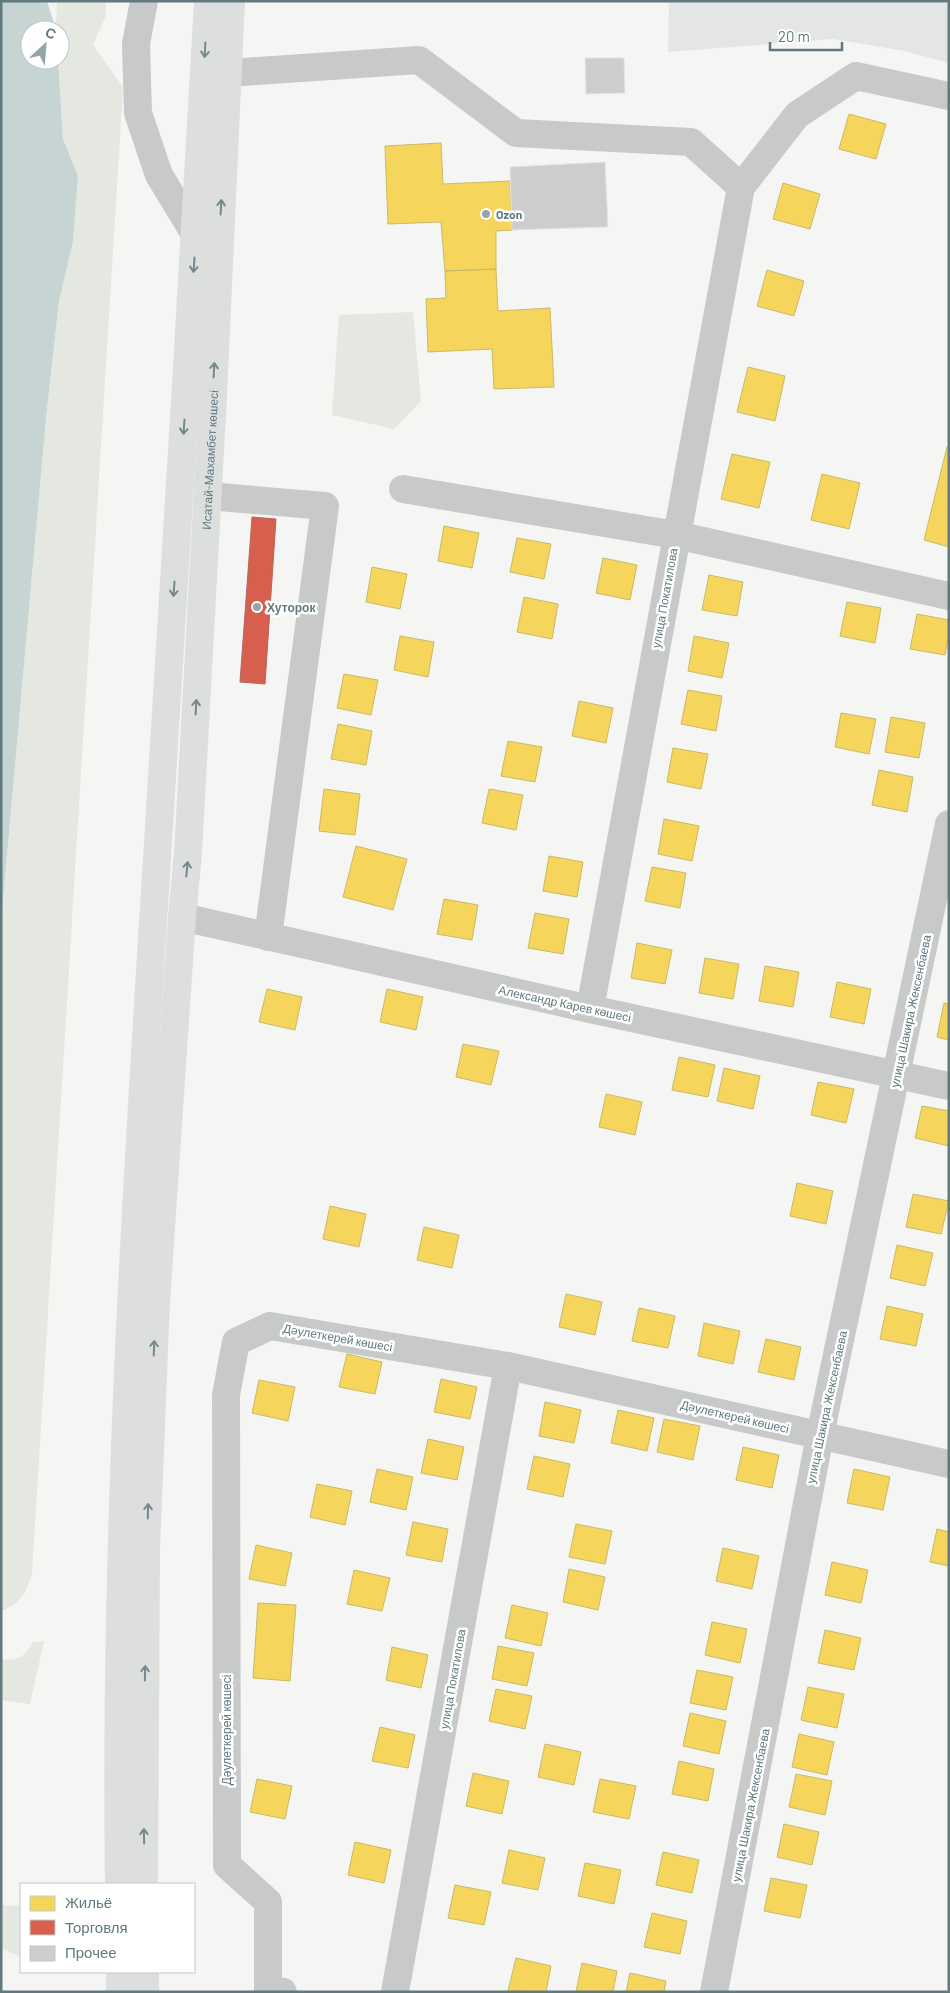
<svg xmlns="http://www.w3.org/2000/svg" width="950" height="1993" font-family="Barlow,sans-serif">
<rect width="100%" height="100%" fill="#f5f5f4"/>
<path fill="#e4e5e5" d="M669 1H949V63L905 51 833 39 668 52Z"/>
<path fill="#e5e7e1" d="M57 1H105L106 15 93 45 123 87 32 1573C28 1589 19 1606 1 1611V922L46 418 59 301 73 241 78 176 63 139 58 60H60V30H56Z
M413 312 421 401 394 429 332 415 339 315Z
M44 1641 30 1704 1 1700V1659C18 1662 25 1656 33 1642Z
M1 1905 21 1906V1957L1 1948Z"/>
<path fill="#c6d4d3" d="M1 1H47L56 30H30V60H58L63 139 78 176 73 241 59 301 46 418 1 922Z"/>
<path fill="#f6d55c" stroke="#c9ba66" d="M849 114 886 124 876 159 839 149Z
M441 143 443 184 510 181 512 230 496 231V269L445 271 441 222 388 224 385 146Z
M783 183 820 194 810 229 773 219Z
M496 269 498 311 550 308 554 387 494 389 492 349 428 352 426 299 446 298 445 271Z
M767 270 804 281 794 316 757 306Z
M748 367 785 376 775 421 737 412Z
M947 447 949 448V547L924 540Z
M732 454 770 462 759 508 721 499Z
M822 474 860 483 849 529 811 520Z
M444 526 479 533 472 568 438 561Z
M517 538 551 544 544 579 510 572Z
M603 558 637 565 630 600 596 593Z
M372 567 407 574 400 609 366 602Z
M709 575 743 582 737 616 702 610Z
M524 597 558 604 552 639 517 632Z
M847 602 881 608 875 643 840 636Z
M917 614 949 620V634L945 655 910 649Z
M400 636 434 642 428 677 394 670Z
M694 636 729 643 722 678 688 671Z
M344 674 378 680 371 715 337 708Z
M688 690 722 696 716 731 681 724Z
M579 701 613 708 606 743 572 736Z
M841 713 876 719 869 754 835 747Z
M891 717 925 723 919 758 885 752Z
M338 724 372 731 366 765 331 759Z
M508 741 542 747 535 782 501 776Z
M673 748 708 754 701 789 667 782Z
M879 770 913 777 907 812 872 805Z
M324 789 360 794 355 835 319 831Z
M489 789 523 795 516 830 482 823Z
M664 819 699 826 692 861 658 854Z
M356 846 407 859 393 910 343 897Z
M549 856 583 862 577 897 543 891Z
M652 867 686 873 680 908 645 901Z
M444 899 478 905 472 940 437 934Z
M535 913 569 919 563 954 528 948Z
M637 943 672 950 665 984 631 978Z
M705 958 739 964 733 999 699 993Z
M765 966 799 972 793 1007 759 1001Z
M837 982 871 989 864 1024 830 1017Z
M267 989 302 997 295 1030 259 1022Z
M387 989 423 997 416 1030 380 1022Z
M944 1003 949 1004V1040L937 1037Z
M463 1044 499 1051 491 1085 456 1077Z
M679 1057 715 1065 708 1097 672 1090Z
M724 1068 760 1076 753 1109 717 1101Z
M818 1082 854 1089 846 1123 811 1115Z
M606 1094 642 1102 635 1135 599 1127Z
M922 1106 949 1111V1146L915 1138Z
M797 1183 833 1191 826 1224 790 1216Z
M913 1194 949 1201 941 1234 906 1227Z
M330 1206 366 1214 359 1247 323 1239Z
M424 1227 459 1235 452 1268 417 1260Z
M897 1245 933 1253 925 1286 890 1278Z
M566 1294 602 1302 595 1335 559 1327Z
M887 1306 923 1314 916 1346 880 1339Z
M639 1308 675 1316 668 1348 632 1341Z
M704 1323 740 1331 733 1364 698 1356Z
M766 1339 801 1347 794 1380 758 1372Z
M347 1354 382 1362 375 1394 339 1387Z
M441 1379 477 1387 470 1419 434 1412Z
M259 1380 295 1387 288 1421 252 1413Z
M545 1402 581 1410 574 1443 539 1436Z
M618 1410 654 1418 647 1451 611 1443Z
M664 1419 700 1426 693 1460 657 1452Z
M428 1439 464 1447 457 1480 421 1473Z
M743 1447 779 1455 772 1488 736 1480Z
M534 1456 570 1464 563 1497 527 1489Z
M377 1469 413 1477 406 1510 370 1502Z
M854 1469 890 1477 883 1510 847 1503Z
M317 1484 352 1491 345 1525 310 1517Z
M413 1522 448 1529 442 1562 406 1555Z
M576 1524 612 1531 605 1564 569 1557Z
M937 1529 949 1532V1566L930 1562Z
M256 1545 292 1553 285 1586 249 1579Z
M723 1548 759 1556 752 1589 716 1581Z
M832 1562 868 1570 861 1603 825 1595Z
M569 1569 605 1577 598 1610 563 1602Z
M354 1570 390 1578 382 1611 347 1604Z
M258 1603 296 1605 290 1681 253 1678Z
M512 1605 548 1613 541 1646 505 1638Z
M712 1622 747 1629 740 1663 705 1655Z
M825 1630 861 1638 854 1670 818 1663Z
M498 1646 534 1653 527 1686 492 1679Z
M392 1647 428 1655 421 1688 386 1680Z
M697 1670 733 1677 726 1710 690 1703Z
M808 1687 844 1694 837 1728 801 1720Z
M496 1689 532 1696 525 1729 489 1721Z
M690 1713 726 1721 719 1754 683 1746Z
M380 1727 415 1735 408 1768 372 1761Z
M799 1734 834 1742 827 1775 792 1767Z
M545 1744 581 1752 574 1785 538 1777Z
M679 1761 714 1769 708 1801 672 1794Z
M473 1773 509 1781 502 1814 466 1806Z
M796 1774 832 1781 825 1815 789 1807Z
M257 1779 292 1786 285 1819 250 1812Z
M600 1779 636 1786 629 1819 593 1812Z
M784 1824 819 1832 812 1865 777 1857Z
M355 1842 391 1850 384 1883 348 1875Z
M509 1850 545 1858 538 1890 502 1883Z
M663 1852 699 1860 692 1893 656 1885Z
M585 1863 621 1870 614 1904 578 1896Z
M771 1878 807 1885 800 1918 764 1911Z
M455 1885 491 1892 484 1925 448 1918Z
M652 1913 687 1921 680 1954 644 1947Z
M516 1958 551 1966 546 1992 508 1991Z
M582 1963 617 1971 613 1992H576Z
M630 1973 666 1981 664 1992H626Z"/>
<path fill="#d6604d" stroke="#b3685c" d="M252 517 276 519 265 684 240 682Z"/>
<path fill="#cbcdce" stroke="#e4e4e4" d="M585 58H624L625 93 586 94Z
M605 162 608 227 512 230 510 167Z"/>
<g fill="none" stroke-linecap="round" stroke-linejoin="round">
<path stroke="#c8caca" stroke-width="28" d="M144 1 136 44 138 113 159 175 196 236
M227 73 419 60 516 133 691 142 741 187
M403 489 676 535 949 596
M208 496 325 506 268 937
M182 917 590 1009 949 1086
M590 1009 741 187 797 115 856 76 949 96
M283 1992 268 1990V1902L227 1865 226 1395 236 1342 270 1326 508 1366 949 1464
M395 1992 508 1366
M714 1992 820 1435 949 824"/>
<g stroke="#dddfdf" stroke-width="28">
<path d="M119 1884C114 1537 136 1190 158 843 175 562 193 282 208 1"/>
<path id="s1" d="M144 1884 146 1549 156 1302 182 917 188 853 213 396 231 1"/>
<path d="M120 1972V1992"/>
<path d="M145 1972V1992"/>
</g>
</g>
<defs><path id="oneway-shaft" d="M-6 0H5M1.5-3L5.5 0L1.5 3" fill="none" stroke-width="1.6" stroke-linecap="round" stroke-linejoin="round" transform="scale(1.25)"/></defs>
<g stroke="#73898d">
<use href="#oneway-shaft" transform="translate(205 50) rotate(93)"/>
<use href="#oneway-shaft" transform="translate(221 207) rotate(-87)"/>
<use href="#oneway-shaft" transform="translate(194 265) rotate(94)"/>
<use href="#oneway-shaft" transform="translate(214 370) rotate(-87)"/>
<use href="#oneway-shaft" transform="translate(184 427) rotate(94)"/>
<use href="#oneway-shaft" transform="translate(174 589) rotate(94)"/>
<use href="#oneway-shaft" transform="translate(196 707) rotate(-87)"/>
<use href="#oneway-shaft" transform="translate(187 869) rotate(-84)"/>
<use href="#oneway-shaft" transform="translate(154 1348) rotate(-88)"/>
<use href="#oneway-shaft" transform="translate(148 1511) rotate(-88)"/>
<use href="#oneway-shaft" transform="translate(145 1673) rotate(-89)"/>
<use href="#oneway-shaft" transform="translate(144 1836) rotate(-91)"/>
</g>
<g fill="#94a5a8" stroke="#fff" stroke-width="2">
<circle cx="486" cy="214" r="5"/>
<circle cx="257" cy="607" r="5"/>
</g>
<g text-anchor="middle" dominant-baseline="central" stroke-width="5" stroke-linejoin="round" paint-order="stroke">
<g font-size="12" font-weight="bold" fill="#607a7f" stroke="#fff" text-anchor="start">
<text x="496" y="214">Ozon</text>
<text x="267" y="607">Хуторок</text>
</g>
<g font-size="12" fill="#607a7f" stroke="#fff">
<text stroke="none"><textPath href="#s1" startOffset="1426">Исатай-Махамбет көшесі</textPath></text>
<text transform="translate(664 598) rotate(-80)">улица Покатилова</text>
<text transform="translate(565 1003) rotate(12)">Александр Карев көшесі</text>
<text transform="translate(910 1011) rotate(-78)">улица Шакира Жексенбаева</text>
<text transform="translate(338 1337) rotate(10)">Дәулеткерей көшесі</text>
<text transform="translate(826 1407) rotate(-78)">улица Шакира Жексенбаева</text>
<text transform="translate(735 1416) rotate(13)">Дәулеткерей көшесі</text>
<text transform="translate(452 1679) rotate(-80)">улица Покатилова</text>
<text transform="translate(226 1730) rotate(-90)">Дәулеткерей көшесі</text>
<text transform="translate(750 1805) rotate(-79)">улица Шакира Жексенбаева</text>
</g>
</g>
<rect width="950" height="1993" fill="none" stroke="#607a7f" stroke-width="5"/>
<rect x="20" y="1883" width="175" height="90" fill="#ffffff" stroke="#bfcacc"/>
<rect x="30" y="1896" width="25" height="15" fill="#f6d55c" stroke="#bfcacc"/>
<text x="65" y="1908" font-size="15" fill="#607a7f">Жильё</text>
<rect x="30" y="1920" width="25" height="15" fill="#d6604d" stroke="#bfcacc"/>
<text x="65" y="1933" font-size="15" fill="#607a7f">Торговля</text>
<rect x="30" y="1946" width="25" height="15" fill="#cbcdce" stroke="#bfcacc"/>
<text x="65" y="1958" font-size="15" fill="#607a7f">Прочее</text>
<g transform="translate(45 45) rotate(26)"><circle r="24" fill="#ffffff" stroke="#bfcacc"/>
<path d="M0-4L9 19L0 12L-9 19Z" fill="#94a5a8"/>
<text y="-8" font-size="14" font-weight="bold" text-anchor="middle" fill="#607a7f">С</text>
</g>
<path d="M770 42v8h72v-8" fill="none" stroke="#607a7f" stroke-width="2.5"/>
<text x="778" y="42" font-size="15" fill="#607a7f" stroke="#ffffff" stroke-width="4" paint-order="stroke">20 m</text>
</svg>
